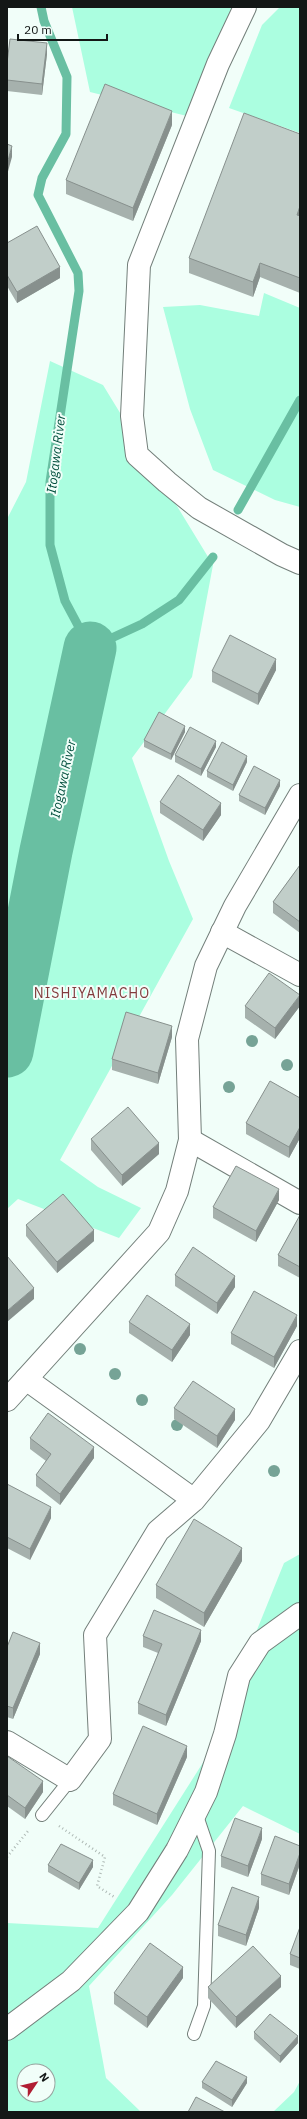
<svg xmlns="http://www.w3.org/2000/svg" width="307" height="2119" font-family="'IBM Plex Sans',sans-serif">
<rect width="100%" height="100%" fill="#f1fef9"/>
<path fill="#abfee0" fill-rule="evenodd" d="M72 7H231L207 121 90 92Z
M280 7H300V133L229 108 262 25Z
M264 293 300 308V507L275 500 213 470 190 409 163 307 200 305 259 316Z
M50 361 103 385 213 565 192 677 132 758 169 861 193 919 60 1160 98 1187 141 1208 119 1238 18 1199 7 1209V519L26 482Z
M300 1554V1834L243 1806 172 1895 89 1986 106 2078 141 2112H7V1923L98 1928 204 1761 284 1563ZM24 2071H48V2095H24Z
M300 2081V2112H273L294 2092Z"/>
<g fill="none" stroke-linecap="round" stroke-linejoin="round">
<path stroke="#69bfa2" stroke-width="9" d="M41 7 44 21 67 77 66 134 42 178 38 195 78 273 79 291 50 482V545L65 601 90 648 142 624 179 600 213 557
M238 510 300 400"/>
<path stroke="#69bfa2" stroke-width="53" d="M7 1051 46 851 90 648"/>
<g stroke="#737f7a" stroke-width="14">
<path id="service" d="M42 1815 70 1780
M194 2034 204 2006 209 1851 196 1813"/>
</g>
<g stroke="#737f7a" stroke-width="24">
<path id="minor" d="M222 932 300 975
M190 1140 300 1203
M26 1379 194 1500
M7 1742 70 1780 100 1739 95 1635 158 1531 194 1500 259 1421 300 1351
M7 2029 71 1981 138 1912 177 1850 206 1792 225 1734 239 1676 260 1643 300 1614"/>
</g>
<g stroke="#737f7a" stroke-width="24">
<path id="tertiary" d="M245 7 218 64 139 265 132 416 137 455 167 482 199 508 282 555 300 563
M7 1400 159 1232 177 1191 190 1140 187 1039 206 966 235 906 300 795"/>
</g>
<path stroke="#aeb9b5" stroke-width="2.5" stroke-dasharray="1 3" stroke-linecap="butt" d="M59 1826 105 1857 97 1886 116 1898
M7 1857 28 1831"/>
<use href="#service" stroke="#fff" stroke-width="12"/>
<use href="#minor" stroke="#fff" stroke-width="22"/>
<use href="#tertiary" stroke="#fff" stroke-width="22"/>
</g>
<g fill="#76a396">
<circle cx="252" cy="1041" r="6"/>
<circle cx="287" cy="1065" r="6"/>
<circle cx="229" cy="1087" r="6"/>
<circle cx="80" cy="1349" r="6"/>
<circle cx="115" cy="1374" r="6"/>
<circle cx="142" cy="1400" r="6"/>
<circle cx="177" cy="1425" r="6"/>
<circle cx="274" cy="1471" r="6"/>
</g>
<path fill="#a6b1ad" d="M47 54 42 95 7 91V63Z
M172 125 133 221 66 194V180Z
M300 134V293L260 277 253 297 189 273V258Z
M7 243 60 278 17 303 7 286Z
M276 670 258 705 212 682V671Z
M185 732 171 760 144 747V740Z
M216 747 201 776 175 762V755Z
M247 762 233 791 207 777V771Z
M280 786 265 815 239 801V795Z
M160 802 221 815 203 841 160 813Z
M300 865V933L273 913V902Z
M245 1006H300L275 1039 245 1018Z
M172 1037 158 1084 112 1070V1059Z
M300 1098V1138L289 1158 246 1134V1123Z
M91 1139 159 1154 122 1186 91 1150Z
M279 1200 256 1242 213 1218V1207Z
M300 1215V1278L278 1266V1255Z
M26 1225 94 1241 57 1273 26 1236Z
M175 1275 235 1287 217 1314 175 1286Z
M129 1322 190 1335 172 1362 129 1333Z
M297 1326 274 1368 231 1344V1333Z
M174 1408 235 1420 217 1448 174 1419Z
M30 1438 94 1458 60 1505 36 1486V1475L46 1461 30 1449Z
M7 1484 51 1518 30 1560 7 1548Z
M242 1561 204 1627 156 1598V1585Z
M143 1636 201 1641 166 1726 138 1714V1703L158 1653 143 1647Z
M7 1647 40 1654 13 1719 7 1717Z
M7 1756 43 1792 25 1819 7 1806Z
M187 1757 157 1825 113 1805V1794Z
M262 1839 248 1877 221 1867V1856Z
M300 1846V1864L289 1895 261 1885V1874Z
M48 1865 93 1867 79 1890 48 1872Z
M259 1908 246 1946 218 1936V1925Z
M300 1927V1969L290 1965V1954Z
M183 1978 147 2028 114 2004V1993Z
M208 1987H281L236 2028 208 1998Z
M254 2032 298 2043 280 2063 254 2039Z
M202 2082 247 2083 232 2107 202 2088Z"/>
<path fill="#87908d" d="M47 43V54L42 95V84Z
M172 111V125L133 221V208Z
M12 146V157L7 175V164Z
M300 206V220L297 215Z
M260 263V277L253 297V282Z
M60 267V278L17 303V292Z
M276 659V670L258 705V694Z
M185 726V732L171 760V754Z
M216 741V747L201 776V769Z
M247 756V762L233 791V785Z
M280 780V786L265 815V808Z
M221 803V815L203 841V830Z
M300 995V1006L275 1039V1028Z
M172 1026V1037L158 1084V1073Z
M300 1127V1138L289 1158V1147Z
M159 1143V1154L122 1186V1175Z
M279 1189V1200L256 1242V1231Z
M94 1230V1241L57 1273V1262Z
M235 1276V1287L217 1314V1303Z
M34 1288V1299L7 1322V1311Z
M297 1315V1326L274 1368V1357Z
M190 1324V1335L172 1362V1350Z
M235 1409V1420L217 1448V1436Z
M94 1447V1458L60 1505V1494Z
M51 1507V1518L30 1560V1549Z
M242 1548V1561L204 1627V1613Z
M201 1630V1641L166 1726V1715Z
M40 1643V1654L13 1719V1708Z
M187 1746V1757L157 1825V1814Z
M43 1781V1792L25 1819V1808Z
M262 1828V1839L248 1877V1866Z
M300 1853V1864L289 1895V1884Z
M93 1860V1867L79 1890V1883Z
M259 1897V1908L246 1946V1935Z
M183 1967V1978L147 2028V2017Z
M281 1976V1987L236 2028V2017Z
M298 2036V2043L280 2063V2056Z
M247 2077V2083L232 2107V2100Z"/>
<path fill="#c1cec9" stroke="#87908d" d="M10 39 47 43 42 84 7 80V63Z
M105 84 172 111 133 208 66 180Z
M244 113 300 134V206L297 215 300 216V278L260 263 253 282 189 258Z
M7 144 12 146 7 164Z
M37 226 60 267 17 292 7 275V243Z
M230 635 276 659 258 694 212 671Z
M159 712 185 726 171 754 144 740Z
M190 727 216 741 201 769 175 755Z
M222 742 247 756 233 785 207 771Z
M254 766 280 780 265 808 239 795Z
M178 775 221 803 203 830 160 802Z
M300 865V922L273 902Z
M269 973 300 995 275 1028 245 1006Z
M126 1012 172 1026 158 1073 112 1059Z
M270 1081 300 1098V1127L289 1147 246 1123Z
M128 1107 159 1143 122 1175 91 1139Z
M236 1166 279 1189 256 1231 213 1207Z
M63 1194 94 1230 57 1262 26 1225Z
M300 1215V1267L278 1255Z
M193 1247 235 1276 217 1303 175 1275Z
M7 1256 34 1288 7 1311Z
M254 1291 297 1315 274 1357 231 1333Z
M147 1295 190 1324 172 1350 129 1322Z
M193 1381 235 1409 217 1436 174 1408Z
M48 1413 94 1447 60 1494 36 1475 51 1454 30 1438Z
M7 1484 51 1507 30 1549 7 1537Z
M194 1519 242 1548 204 1613 156 1585Z
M154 1610 201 1630 166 1715 138 1703 162 1644 143 1636Z
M13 1632 40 1643 13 1708 7 1706V1647Z
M143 1726 187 1746 157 1814 113 1794Z
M7 1756 43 1781 25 1808 7 1795Z
M235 1818 262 1828 248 1866 221 1856Z
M275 1836 300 1846V1853L289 1884 261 1874Z
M61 1844 93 1860 79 1883 48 1865Z
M232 1887 259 1897 246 1935 218 1925Z
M300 1927V1958L290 1954Z
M150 1943 183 1967 147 2017 114 1993Z
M253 1946 281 1976 236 2017 208 1987Z
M270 2014 298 2036 280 2056 254 2032Z
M216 2061 247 2077 232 2100 202 2082Z
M196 2097 225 2112H188Z"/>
<g text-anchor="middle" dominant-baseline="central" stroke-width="4" stroke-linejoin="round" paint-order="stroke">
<g font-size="13" font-style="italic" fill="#024f3d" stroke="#f1fef9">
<text transform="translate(56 454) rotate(-83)">Itogawa River</text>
<text transform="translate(63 779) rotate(-78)">Itogawa River</text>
</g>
<g font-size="14" letter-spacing="1" fill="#833b3d" stroke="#f1fef9">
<text x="92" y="993">NISHIYAMACHO</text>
</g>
</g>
<rect width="307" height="2119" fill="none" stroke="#131716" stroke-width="16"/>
<g transform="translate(36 2083) rotate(55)"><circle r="19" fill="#f1fef9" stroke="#98a29e"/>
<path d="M0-3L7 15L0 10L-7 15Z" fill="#b01d33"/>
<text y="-6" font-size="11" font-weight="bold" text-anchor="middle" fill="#131716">N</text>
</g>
<path d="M18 34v6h89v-6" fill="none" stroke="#131716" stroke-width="2"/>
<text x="24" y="34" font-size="12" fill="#131716" stroke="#f1fef9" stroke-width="3" paint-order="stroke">20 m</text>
</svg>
